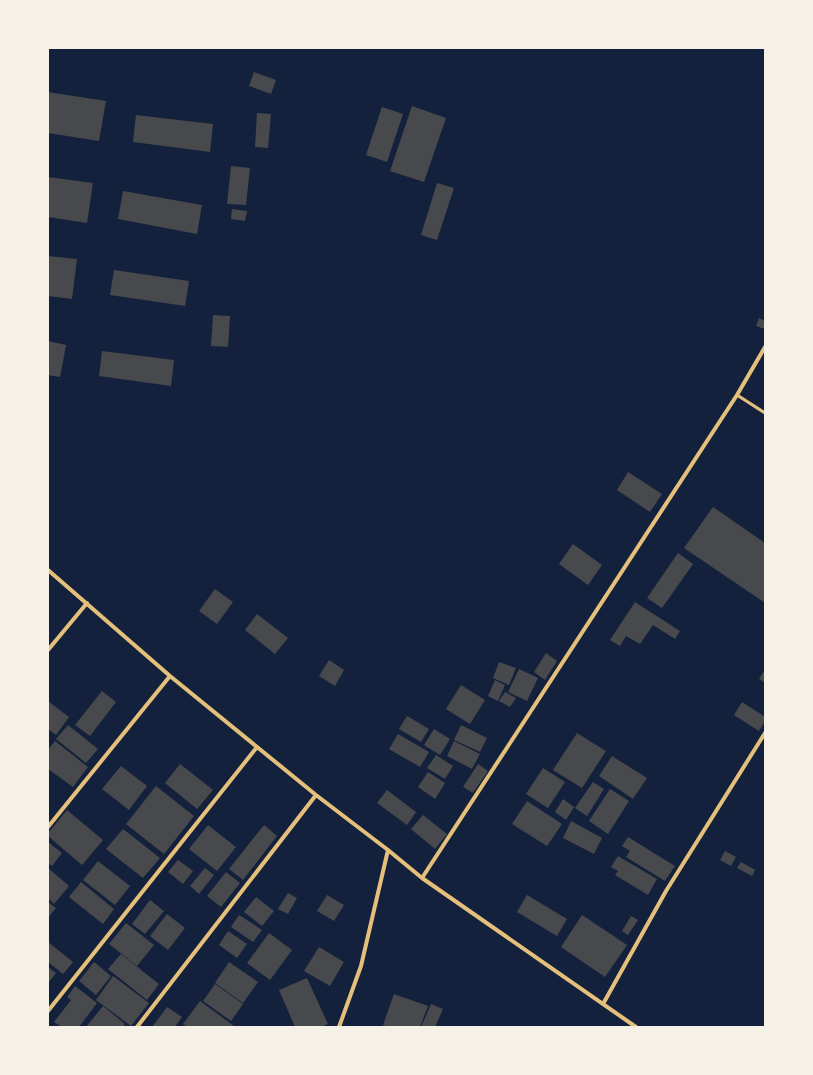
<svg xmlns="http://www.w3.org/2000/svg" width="813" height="1075" font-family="Karla,sans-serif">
<rect width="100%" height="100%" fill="#14213d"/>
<path fill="#48494c" d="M254 72 276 80 271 94 249 86Z
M48 92 106 101 99 141 48 133Z
M412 106 446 118 424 182 390 171Z
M382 107 403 114 387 162 366 155Z
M257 113 271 114 268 148 255 147Z
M136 115 213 124 210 152 133 142Z
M231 166 250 168 246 205 227 204Z
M48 177 93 183 87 223 48 217Z
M437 183 454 188 437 240 421 235Z
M123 191 202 205 197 234 118 219Z
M232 209 247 211 245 221 231 219Z
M48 256 77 259 72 299 48 296Z
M114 270 189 281 185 306 110 295Z
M213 315 230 316 228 347 211 346Z
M759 318 765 321V329L756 326Z
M48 341 66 345 60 377 48 375Z
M102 351 174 360 171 386 99 376Z
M628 472 662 494 650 512 617 490Z
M713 507 765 543V603L684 548Z
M573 544 602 565 588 585 559 564Z
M678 553 693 564 662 608 647 598Z
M215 589 233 602 217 624 199 611Z
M635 602 680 631 675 639 653 625 640 644 626 636 620 646 610 640Z
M257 614 288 638 275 654 245 630Z
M546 653 557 661 545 680 534 672Z
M329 660 344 670 335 686 319 676Z
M499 662 516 668 509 685 493 678Z
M519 669 538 678 527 701 508 692Z
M765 669V683L759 679Z
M495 680 505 685 498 701 488 696Z
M461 685 485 700 470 724 446 709Z
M102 691 116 702 90 736 75 725Z
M505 692 516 698 510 707 499 701Z
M48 701 69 717 56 735 48 729Z
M742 702 765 717V721L759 731 734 715Z
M407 716 429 729 421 742 399 729Z
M68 725 98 749 86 763 56 739Z
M461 725 487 738 480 752 454 740Z
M434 729 450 739 440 755 424 745Z
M577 733 606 751 582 788 553 770Z
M398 734 429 752 420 767 389 749Z
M55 741 88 767 73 787 48 769V750Z
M454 741 480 754 472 769 447 756Z
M436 755 453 766 445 779 427 768Z
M612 756 647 778 633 799 599 776Z
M180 764 213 790 197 809 165 783Z
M478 764 488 771 473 793 463 787Z
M121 766 147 786 129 810 102 789Z
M543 768 565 782 548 808 526 794Z
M428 772 445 783 435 799 418 787Z
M593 782 604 789 587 816 575 808Z
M156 786 194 816 164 854 126 824Z
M610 789 629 801 608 834 589 821Z
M387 790 416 812 407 825 377 803Z
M563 799 574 807 566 820 555 812Z
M527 801 562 824 547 846 512 824Z
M67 810 103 840 82 865 48 836V833Z
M423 815 447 834 435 849 411 829Z
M571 821 602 838 594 854 563 838Z
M208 825 236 847 217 871 189 849Z
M264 825 277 836 243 880 229 869Z
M123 829 160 858 143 878 106 849Z
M628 837 675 866 665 881 626 857 630 851 622 846Z
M48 842 62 853 52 866 48 863Z
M725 851 736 857 731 866 720 860Z
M618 856 657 879 648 895 615 875 618 871 611 867Z
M178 860 193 871 183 884 168 872Z
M98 861 130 886 115 905 83 880Z
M741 862 755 870 752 876 737 868Z
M48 868 69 886 54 904 48 898Z
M205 868 214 875 199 894 190 886Z
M226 872 240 883 221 907 207 896Z
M81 882 114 909 103 924 69 897Z
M288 893 297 898 288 914 278 909Z
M327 895 344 905 334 921 317 911Z
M527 895 567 919 557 936 517 912Z
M256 897 274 911 262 926 244 912Z
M150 900 164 911 145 934 132 924Z
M48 902 56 908 48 918Z
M167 914 185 928 168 950 150 936Z
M239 915 262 930 253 942 231 927Z
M582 915 627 945 605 977 561 947Z
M631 916 638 920 628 935 622 931Z
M126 923 154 945 137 966 109 944Z
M228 931 247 944 237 958 219 945Z
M269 933 292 950 270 980 247 963Z
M48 942 73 962 63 974 48 962Z
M319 947 344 962 330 986 304 971Z
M121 954 159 984 147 1000 108 969Z
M94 962 111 976 96 995 79 981Z
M229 962 258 982 243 1003 215 983Z
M48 967 56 973 48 983Z
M113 976 149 1003 131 1026 96 1000Z
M307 978 328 1024 321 1027H295L279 990Z
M215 984 243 1004 231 1021 203 1001Z
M75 986 97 1003 79 1027H62L54 1022 71 1000 67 997Z
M394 994 428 1006 420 1027H389L383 1025Z
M200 1001 234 1026 233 1027H188L183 1024Z
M431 1004 443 1009 435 1027H421Z
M103 1006 125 1024 123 1027H86Z
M167 1007 182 1017 175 1027H152Z"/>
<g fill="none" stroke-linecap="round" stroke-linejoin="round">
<path stroke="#e5c07b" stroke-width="3" d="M737 395 765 413"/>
<path stroke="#e5c07b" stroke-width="4" d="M48 570 170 676 316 795 388 850 422 878 636 1027
M48 650 87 603
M48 827 170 676
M422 878 737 395 765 347
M603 1004 666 891 765 733
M48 1011 257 747
M137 1027 316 795
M339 1027 361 966 388 850"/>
</g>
<rect width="813" height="1075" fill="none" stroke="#f6f1e7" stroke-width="98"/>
</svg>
